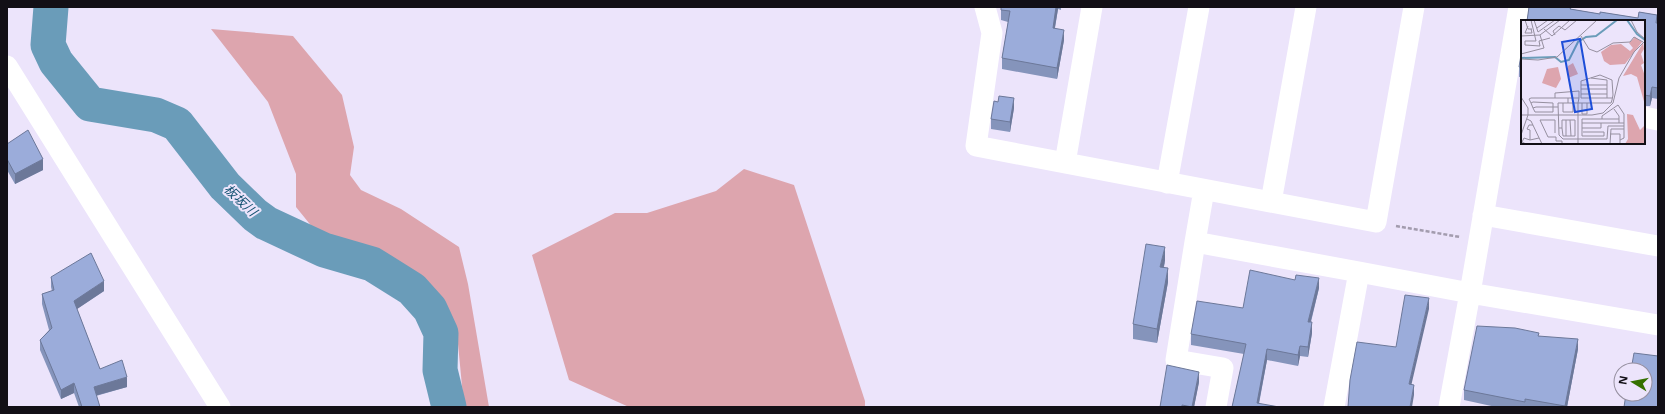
<svg xmlns="http://www.w3.org/2000/svg" width="1665" height="414" font-family="'Noto Sans','Noto Sans JP',sans-serif">
<rect width="100%" height="100%" fill="#ece4fb"/>
<path fill="#dda5ae" d="M211 29 293 36 342 95 354 147 350 175 361 190 401 209 459 247 468 284 489 407H464L458 344 435 292 313 228 296 207V174L268 102Z
M744 169 794 185 865 401V407H629L569 380 532 255 615 213H647L716 191Z"/>
<g fill="none" stroke-linecap="round" stroke-linejoin="round">
<path stroke="#6a9cb9" stroke-width="35" d="M51 7 48 45 56 62 90 104 156 115 177 124 225 186 255 215 266 223 324 250 372 264 412 289 430 309 441 333 440 370 449 407"/>
<path stroke="#a39cae" stroke-width="2.5" stroke-dasharray="4 2" stroke-linecap="butt" d="M1396 226 1460 237"/>
<path stroke="#fff" stroke-width="21" d="M985 7 992 33 976 146 1376 222 1414 7
M1519 7 1470 293 1658 325
M7 66 220 407
M1644 117 1658 120
M1065 163 1092 7
M1167 183 1199 7
M1271 202 1306 7
M1483 215 1658 246
M1195 242 1204 190
M1359 272 1470 293 1449 407
M1216 407 1223 368 1176 360 1195 242 1359 272 1334 407"/>
</g>
<path fill="#8594bb" d="M1001 7H1061V10L1058 9 1055 28 1064 40 1057 79 1002 69V58L1008 22 1001 20Z
M1529 7H1571V9L1600 14V12L1638 18 1639 12 1657 15V23H1658V99L1652 98 1650 106H1644V21H1527Z
M1522 49V77H1519V67Z
M998 102 1014 108 1010 132 991 129V119Z
M7 144 43 170 15 184 7 170Z
M1165 261 1164 267 1168 282 1157 343 1133 339V324Z
M51 277 104 291 77 309 100 369 127 387 96 396 100 407H79L74 393 61 399 40 350V340L49 330 42 304V294L52 291 51 287Z
M1319 288 1311 322 1312 333 1308 357 1300 356 1298 366 1267 360 1259 404 1232 407 1244 354 1191 345V334L1243 308Z
M1539 336 1578 349 1567 407H1496L1464 400V390Z
M1199 382 1194 407H1160Z"/>
<path fill="#6c7899" d="M1056 7H1058V9L1053 38V28Z
M1064 30V40L1057 79V68Z
M1652 87V98L1650 106V96Z
M1014 98V108L1010 132V122Z
M43 159V170L15 184V174Z
M1165 247V261L1160 282V267Z
M1168 268V282L1157 343V329Z
M1319 278V288L1308 332V322Z
M104 281V291L74 311V301Z
M1429 298V309L1409 395V384Z
M1312 322V333L1308 357V347Z
M1578 339V349L1567 407H1565Z
M1300 346V356L1298 366V355Z
M1267 349V360L1258 407 1257 403Z
M1199 372V382L1194 407H1192Z
M127 377V387L94 396V387Z
M74 383V393L61 399V390Z
M1414 385V395L1412 407H1410Z"/>
<path fill="#9bacda" stroke="#6c7899" d="M1001 7H1056L1053 28 1064 30 1057 68 1002 58 1010 11 1001 10Z
M1529 7H1571L1570 9 1600 14V12L1638 18 1639 12 1657 15 1656 23H1658V88L1652 87 1650 96 1644 95V21H1527Z
M1522 49V67H1519Z
M999 96 1014 98 1010 122 991 119 994 101 998 102Z
M28 130 43 159 15 174 7 159V144Z
M1146 244 1165 247 1160 267 1168 268 1157 329 1133 324Z
M91 253 104 281 74 301 100 369 122 360 127 377 94 387 100 407H82L74 383 61 390 40 340 52 328 42 294 54 290 51 277Z
M1250 270 1295 280 1296 275 1319 278 1308 322H1312L1308 347 1300 346 1298 355 1267 349 1257 403 1279 407H1232L1246 344 1191 334 1197 301 1243 308Z
M1405 295 1429 298 1409 384 1414 385 1410 407H1348L1350 380 1357 342 1396 347Z
M1477 326 1515 328 1539 333 1538 336 1578 339 1565 406 1525 399V402L1464 390Z
M1634 353 1658 356V407H1624L1626 394H1645V370H1631Z
M1167 365 1199 372 1192 407 1182 405V407H1160Z"/>
<g text-anchor="middle" dominant-baseline="central" stroke-width="4" stroke-linejoin="round" paint-order="stroke">
<g font-size="13" font-style="italic" fill="#155372" stroke="#ece4fb">
<text transform="translate(241 200) rotate(43)">板坂川</text>
</g>
</g>
<g transform="translate(1521 20)">
<rect width="124" height="124" fill="#ece4fb"/>
<path d="M114 17 121 22 104 44 89 45 83 41 80 32 90 25 100 24 109 31 112 28 108 23ZM122 23 123 29 120 34 123 43 120 45 124 56V85L116 57 110 54 102 56ZM52 43 57 54 47 58V46ZM37 47 40 59 35 68 21 63 26 49ZM106 94 112 95 119 110 124 105V124H104L107 119Z" fill="#dda5ae"/>
<path fill="none" stroke="#6a9cb9" stroke-width="2" d="M106 0 116 14 124 20M0 38 34 37 40 42 48 40 57 22 65 17 75 16 96 0"/>
<path fill="none" stroke="#958f9f" stroke-width="1" d="M4 0 7 9H11M10 0 15 21H4V25L19 26 18 21 29 18M13 0 17 12 34 0M110 0 116 12 124 19M0 4V17M7 6 4 13H11L10 9M16 8 27 0M23 9 31 16 49 0M34 15 32 11 38 6 44 10 56 0M0 16 19 15 39 0M60 16 68 29 76 32 92 23 109 22 113 17 122 22M0 34 23 28 19 15M0 39 17 40 36 37 76 0M70 58 86 60V78M60 65H86M60 69H86M60 74H86M0 77 7 88V95L0 115M34 78V73L58 71V78H47M10 83 8 79 10 78H47V83H37L38 115 42 119H86L87 106H103M42 83V92H52V83M47 83H57L58 78M61 83V94H66V83M12 88 10 83 12 82 32 83V92H14L12 88 15 87H37M93 89 98 96V103M0 95H71L82 93 92 83 98 58 113 32 124 21M6 99 10 101 21 124M81 99H98M45 100V116M49 100 50 116M80 103H103M38 108H41V100H54V116H42L41 108M61 108H80V103H61M62 112H83M83 112V116H61V99H81V96L97 85 103 94V118L99 120M34 113V100H19L27 117H35V121H41V124M89 114H99V124M9 120V110L6 109 8 105H12M5 124 1 122 3 118 9 120 18 118M57 124V83H90L91 80 92 75 91 60 79 55 60 61V78H91M61 124H83M89 124 90 109H103"/>
<path fill="#1d4ed8" fill-opacity="0.15" stroke="#1d4ed8" stroke-width="2" d="M59 19 71 89 54 92 41 22Z"/>
<rect width="124" height="124" fill="none" stroke="#120f16" stroke-width="2"/>
</g>
<rect width="1665" height="414" fill="none" stroke="#120f16" stroke-width="16"/>
<g transform="translate(1633 382) rotate(280)"><circle r="19" fill="#ece4fb" stroke="#958f9f"/>
<path d="M0-3L7 15L0 10L-7 15Z" fill="#357000"/>
<text y="-6" font-size="11" font-weight="bold" text-anchor="middle" fill="#120f16">N</text>
</g>
</svg>
